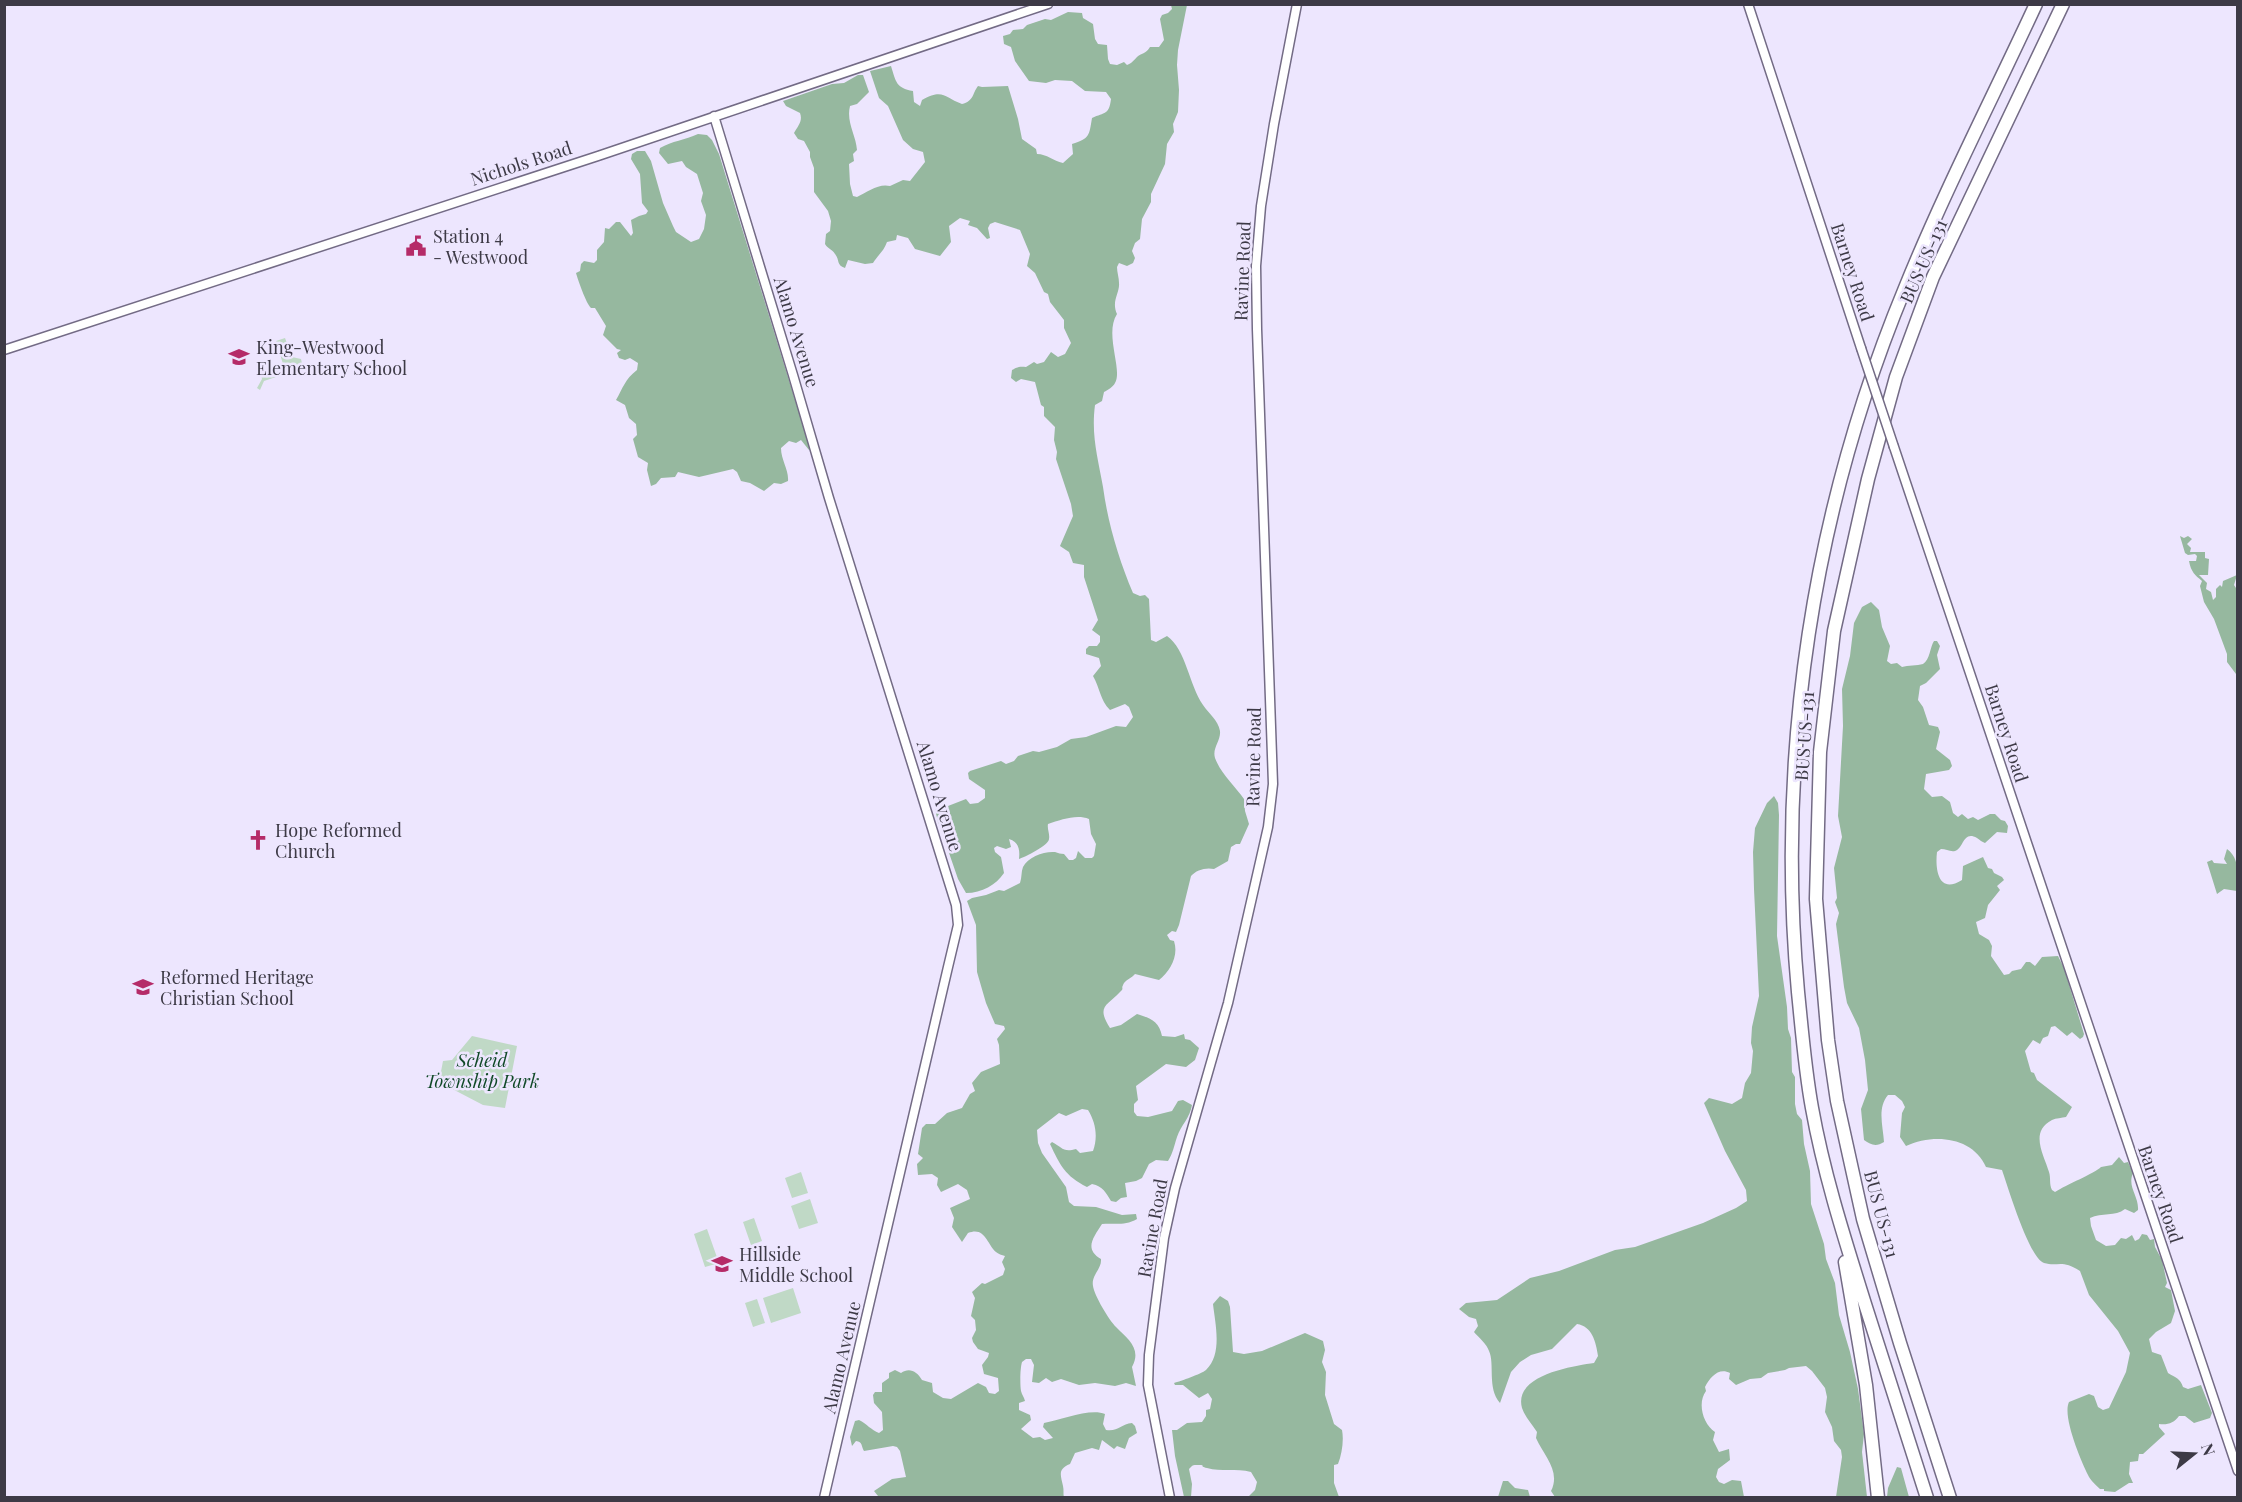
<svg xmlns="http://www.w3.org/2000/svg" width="2242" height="1502" font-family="'Playfair Display',serif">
<rect width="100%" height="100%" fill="#ede6fe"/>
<path fill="#c0d9c6" d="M285 338 292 357 301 359 303 368 264 381 260 390 257 388 262 379 260 372 283 364 276 341Z
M472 1036 517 1046 505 1108 483 1105 439 1082 443 1061 452 1060Z
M801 1172 808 1193 792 1198 785 1178Z
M810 1199 818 1223 799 1229 791 1206Z
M754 1218 762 1241 751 1245 743 1222Z
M707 1229 719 1263 705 1267 694 1234Z
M793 1288 801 1313 771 1323 763 1298Z
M757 1299 765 1323 753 1327 745 1303Z"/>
<path fill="#96b89f" d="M1171 5H1187L1178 50 1177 65 1179 90 1178 112 1173 124 1174 132 1167 144 1165 164 1151 194V202L1142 219 1140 239 1135 243 1132 251 1135 258 1133 263 1127 266 1119 263 1117 267C1117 272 1119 278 1119 283 1120 293 1111 301 1117 314 1104 334 1123 370 1115 383 1113 387 1108 390 1104 392L1102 401 1095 405C1091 436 1098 458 1103 487 1108 524 1119 560 1133 593L1140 596 1145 595 1149 599 1151 640 1156 642 1167 636C1186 649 1189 685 1203 705 1209 714 1218 720 1220 731 1221 741 1212 748 1215 758 1221 774 1235 786 1244 799L1245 811 1249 824 1240 844H1236L1231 847 1228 861 1214 869C1206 867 1196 870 1191 876L1179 925 1176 932 1172 931 1167 935 1170 940 1174 941C1179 956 1170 971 1159 980L1135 974C1132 978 1127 979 1124 983 1120 990 1125 987 1120 992 1107 1006 1096 1006 1110 1028L1121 1025 1137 1014C1150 1018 1159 1021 1162 1036L1175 1037 1184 1034 1185 1039 1190 1040 1199 1048 1195 1060 1186 1067 1166 1064 1136 1086 1138 1100 1134 1104V1112L1137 1116 1148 1117 1172 1111 1178 1101 1183 1100 1192 1105C1190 1118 1181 1125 1177 1137 1174 1146 1173 1153 1168 1161L1156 1160 1149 1164 1142 1178 1136 1181 1125 1183 1127 1197 1121 1198 1116 1202 1111 1201C1106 1193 1103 1186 1092 1184L1087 1187C1065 1176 1060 1165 1050 1144L1052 1142C1062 1147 1063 1153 1076 1149L1080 1153 1093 1151C1098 1137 1096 1123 1088 1110L1082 1109 1066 1116 1059 1113 1037 1130 1038 1143 1042 1153 1066 1187 1069 1202 1074 1206 1096 1207 1122 1215 1136 1214 1137 1219C1125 1226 1115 1223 1102 1224 1093 1238 1084 1249 1101 1259 1102 1269 1091 1275 1093 1286 1094 1295 1109 1320 1116 1327 1128 1339 1142 1349 1132 1367L1136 1386 1126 1383 1115 1386 1095 1383 1079 1385 1061 1379 1052 1382 1046 1378 1039 1383 1032 1382 1034 1365 1031 1359H1026L1022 1362C1020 1369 1020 1385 1021 1391 1022 1395 1024 1397 1025 1401L1019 1403V1410L1030 1415 1031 1420 1021 1429 1033 1438 1040 1437 1045 1440 1053 1438 1043 1427 1044 1423C1061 1420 1090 1408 1105 1414L1103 1424 1106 1430C1118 1432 1121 1424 1132 1423L1135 1426 1137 1433 1129 1438 1125 1449 1117 1446 1114 1449 1102 1440 1099 1450 1092 1448 1075 1453 1070 1464C1057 1469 1061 1476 1063 1486 1064 1490 1063 1494 1064 1497H884L878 1496 874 1491 892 1479 906 1477 900 1451 897 1447 893 1446 864 1451C861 1446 863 1442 856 1441L852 1446 850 1437 855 1421 859 1420C867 1424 871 1430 879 1433L883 1430 882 1412 874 1403 873 1395 875 1392H882V1383L889 1378V1373L895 1370 901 1373C909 1367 917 1371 922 1380L932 1383 933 1392 943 1398 951 1399 978 1383 986 1387 989 1393 995 1394 999 1391 998 1378 984 1374 982 1365 988 1357 989 1353 978 1349 973 1342 972 1338 976 1330 975 1320 971 1316 975 1298 972 1292 982 1283 985 1284 1003 1275 1005 1269 1002 1262 1005 1256C1002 1255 998 1254 996 1252 987 1244 985 1226 968 1233L962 1242 952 1227 954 1218 950 1208 970 1199 967 1190 958 1184 941 1192 937 1185 938 1178 932 1174 918 1175 917 1164 923 1158 918 1154 922 1128 926 1124H935L947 1113 962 1108 970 1094 975 1091 972 1083 981 1072 1000 1064 999 1045 997 1039 1005 1029 1004 1026 995 1024 986 1003 977 972 976 925 967 901 972 898 986 895 999 890 1004 891 1020 883C1022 877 1021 872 1023 867 1028 857 1044 851 1055 852 1058 853 1061 854 1064 854L1069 860H1073L1076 858 1078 851 1085 858H1092L1094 856 1096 844 1091 834 1089 819C1076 814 1061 820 1048 824 1047 829 1050 834 1049 839 1049 845 1025 857 1019 859 1020 850 1019 842 1009 839L1011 847 1006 849 997 846 994 848 995 852 1001 857 1004 873C996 885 982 893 966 893L958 879 948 850V841L938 822 935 809 937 804 948 806 966 799 970 804 978 803 985 798V790L969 779 968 773 970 771 1001 761 1006 764 1014 761 1018 756 1033 751 1039 752 1057 747 1071 739 1086 737 1116 726 1126 727 1133 717 1129 707 1125 704 1110 710C1100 700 1100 688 1093 676L1101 666 1099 658 1086 654V649L1089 646H1097L1100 642V636L1092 630 1098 620 1084 577V565L1073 563 1069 552 1060 546 1073 516 1071 504 1056 459 1057 452 1054 440 1055 427 1044 416V407L1041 405 1035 382 1021 379 1016 382 1011 378 1012 370C1017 367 1020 366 1026 367L1034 362 1037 364 1044 362 1051 352 1058 357 1065 354 1071 343 1064 328V320L1050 302 1048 294 1044 292 1035 273 1027 266 1030 254 1020 230 995 222 990 224 988 228 990 238 987 239 977 228 968 225 970 221 960 218 949 226 951 242 940 256 915 249 908 238 897 235 896 240 887 242C884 251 878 255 873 263L865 264 848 260 845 268C836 265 840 260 835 254 832 249 828 249 825 244L826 234 830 231 831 221 828 211 814 192V168L810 157V152L804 141 798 139 794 133C798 126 803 121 800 113L786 106 783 101 832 84 844 83 858 75H863L869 92 857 104 850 106C846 122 856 135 857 150L853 154 854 161 849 164 850 184 853 196 857 197C867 192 879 183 890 186L903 180 910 181 925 162 923 152 913 149 903 140 888 106 879 98 870 71 891 66C896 82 896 88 913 91L914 102 920 106 922 100C944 88 944 98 962 104 974 101 972 94 978 86L982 87 1008 86 1018 119 1022 139 1036 149 1037 154C1047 154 1053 161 1063 163L1073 154 1072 144C1090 138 1089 136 1092 118 1105 112 1109 115 1111 99L1106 92 1085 91 1072 81 1055 80 1046 83 1029 81 1015 61 1011 47 1004 44 1003 36 1010 34 1013 30 1023 29 1027 25 1045 19 1051 20 1068 12 1082 13 1083 18 1093 24 1095 39 1098 44 1107 45 1108 59 1110 64 1117 65 1124 62 1127 65C1132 63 1133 61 1137 57 1141 53 1146 54 1150 47H1159L1164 40 1160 19 1162 15 1168 13 1172 9Z
M698 134 707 135 712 140 719 154 810 448 809 450 801 440 796 443 789 441 781 448C781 460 789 470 788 481L781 484 774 483 764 491 750 483 741 481 737 472 733 469 699 477 678 472 675 477 661 478 656 484 651 486 647 470 648 463 638 457 633 439 637 435 636 424 629 418 625 405 616 400C623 388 625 379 637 370L638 363 630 358 625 360 619 358 617 353 621 350 617 349 603 335 606 326 595 308H591C586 303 578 280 576 273L580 271 581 264 584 261 594 263 597 260V250L604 242 605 228 609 229 616 222H620L631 236 633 233 631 220 639 216 646 214 648 211 642 203 640 174 631 159 632 154 637 151H645L651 161 663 203 673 226 676 232 691 242 699 239 704 229 706 215 701 201 703 193 697 174 686 167 682 161 668 164 659 153 660 148C672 141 685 140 698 134Z
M2180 536 2184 538 2188 536 2192 539 2187 544 2191 548 2190 552H2205V558L2209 559 2208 575H2199L2207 583 2206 589 2211 592 2213 600 2216 597V589L2220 585 2222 587 2223 581 2237 575 2234 585 2238 591 2237 684 2236 674 2227 662V654L2214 619 2204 602 2200 586 2202 581C2195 575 2191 572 2189 561H2196L2197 556 2195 554 2188 555 2185 553Z
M1871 602 1879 610 1882 627 1890 646 1887 661 1891 664 1897 663 1902 667C1908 665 1917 666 1923 664 1930 660 1930 647 1934 641H1937L1940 646 1937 655 1940 669 1926 683 1920 686 1918 700 1923 707 1929 725 1938 727 1940 732 1936 749 1950 760 1952 766 1949 770 1926 774 1924 789 1932 797 1942 796 1950 802 1953 813 1958 817 1962 814 1968 819 1973 817 1978 820 1990 814H1995L2001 820 2005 821 2008 826 2007 833 1997 832 1985 843C1982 842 1980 840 1977 838 1963 830 1964 848 1955 851 1950 852 1946 849 1941 849L1937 852C1935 869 1938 895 1962 880L1963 866 1983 857 1988 868 1992 869 1994 873 2002 877 2004 880 1997 886 2000 890 1988 905 1985 918 1976 922 1979 934 1989 940 1992 946 1991 956 2004 975 2009 974 2012 971 2021 969 2026 962H2030L2035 966 2042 957 2058 956 2064 968 2084 1034 2083 1037 2080 1039 2072 1032 2067 1036 2055 1026 2051 1027 2048 1036 2043 1038 2040 1044 2033 1040 2025 1051 2031 1072 2034 1073 2037 1080 2072 1107 2066 1117C2062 1118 2056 1118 2052 1120 2029 1132 2044 1155 2049 1172 2051 1178 2049 1184 2052 1190L2055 1192C2066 1185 2095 1173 2101 1167L2112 1165 2119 1157 2124 1163 2128 1162 2133 1173C2127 1187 2139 1196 2138 1210L2134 1213 2125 1209C2115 1217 2102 1212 2090 1218L2091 1226 2096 1240 2106 1246 2115 1245 2121 1238 2126 1239 2132 1235 2135 1241 2139 1239 2142 1234 2147 1235 2150 1240 2154 1239 2155 1247 2162 1260 2167 1283 2165 1287 2171 1290 2175 1311 2171 1323 2156 1332 2149 1339 2152 1352 2161 1355 2168 1373C2176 1378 2180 1378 2183 1387L2188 1389 2201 1385 2212 1413 2210 1418 2194 1423 2185 1416H2179C2174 1423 2168 1425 2159 1424V1427L2165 1434 2143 1454H2139L2138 1461 2130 1462 2129 1474 2133 1483H2129L2115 1492 2104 1491V1489H2100C2095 1484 2090 1480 2088 1475 2081 1461 2062 1416 2069 1402L2089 1394 2094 1396 2098 1407 2103 1410 2109 1408 2126 1372 2130 1353 2118 1331 2089 1295 2080 1271C2062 1259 2058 1267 2044 1263 2029 1258 2008 1187 2002 1170L1986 1167C1973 1137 1934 1133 1906 1146L1900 1137 1902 1113 1905 1107 1902 1101 1895 1095H1888C1877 1108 1883 1126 1884 1142 1876 1147 1871 1145 1864 1140L1861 1109 1868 1090 1865 1060 1859 1028 1847 1003 1844 987 1836 924 1839 913 1835 902 1837 898 1834 868 1842 837 1838 816 1843 726 1842 689 1850 656 1854 623 1862 607Z
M1774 796 1778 803 1779 815 1777 936 1787 1007 1788 1029 1791 1038 1792 1072 1795 1077V1104L1797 1114 1802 1120 1804 1144 1810 1171 1811 1204 1824 1244 1826 1259 1835 1283 1839 1315 1850 1352 1858 1389 1864 1434 1862 1452 1867 1497H1836L1842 1457 1841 1450 1834 1441 1832 1427 1825 1412 1827 1397 1825 1388 1812 1371 1806 1366 1789 1368 1785 1370 1768 1373 1761 1378 1750 1379 1736 1385 1729 1379 1730 1373C1719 1367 1710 1377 1705 1387L1706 1391C1697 1403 1703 1424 1715 1432L1713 1440 1719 1452 1729 1449 1730 1460 1718 1469 1716 1477 1719 1482 1724 1484 1732 1480 1741 1481 1744 1497H1555L1551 1491C1561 1471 1544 1456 1536 1438L1537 1432C1532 1424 1525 1417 1522 1408 1513 1375 1573 1366 1594 1363L1598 1356C1596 1342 1592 1326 1577 1324L1552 1349 1531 1355 1520 1362 1511 1372 1500 1403C1487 1388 1495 1364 1489 1351 1487 1344 1478 1337 1474 1332L1478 1326 1476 1319 1469 1317 1459 1309 1466 1303 1497 1300 1530 1278 1559 1271 1615 1250 1635 1247 1703 1223 1736 1208 1747 1201 1746 1190 1725 1151 1704 1103 1709 1098 1732 1104 1742 1098 1745 1083 1751 1073 1753 1051 1751 1043 1752 1027 1759 996 1754 889 1753 852 1755 828 1767 803Z
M2227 849C2240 858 2238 877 2237 891L2224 889 2217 894 2207 862 2212 860 2214 863 2227 864 2224 859Z
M1220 1296 1228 1301 1230 1307 1233 1352 1244 1354 1262 1351 1305 1333 1323 1341 1325 1350 1322 1362 1326 1372 1325 1395 1334 1424 1342 1430C1344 1440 1342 1454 1338 1464L1334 1465V1483L1339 1497H1248L1255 1490 1257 1482 1251 1472C1236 1468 1221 1472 1207 1468 1198 1466 1207 1465 1198 1465 1192 1465 1193 1465 1189 1469L1192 1484 1191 1497H1184L1175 1456 1172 1430H1177L1187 1423 1202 1422 1206 1416V1410L1210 1409 1212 1399 1208 1393 1199 1398 1183 1385H1175L1174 1383C1181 1381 1201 1374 1206 1370 1223 1354 1215 1323 1213 1304Z
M1897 1467 1901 1468 1909 1497H1887L1888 1488Z
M1503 1481H1508L1515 1488 1528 1490 1530 1497H1498Z"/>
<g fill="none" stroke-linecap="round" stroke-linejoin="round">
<g stroke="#736b85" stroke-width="11">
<path id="tertiary" d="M1748 4 1861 348
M714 116 793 375 829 498 956 905 958 925 948 967 824 1498
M4 350 598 156 1048 4
M1894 447 2238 1471
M1170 1498 1148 1385 1149 1355 1164 1238 1175 1188 1228 1003 1268 827 1273 784 1257 329 1256 266 1261 206 1274 124 1297 4"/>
</g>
<g stroke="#736b85" stroke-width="15">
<path id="motorway" d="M1845 1262 1866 1385 1878 1498
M1927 1498C1906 1433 1886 1368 1865 1304 1845 1240 1824 1175 1812 1108 1805 1070 1802 1031 1798 992 1776 753 1813 510 1905 288 1944 192 1992 99 2036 4
M1950 1498 1900 1343 1863 1219 1837 1101 1828 1040 1816 899 1820 752 1834 631 1868 479 1896 377 1933 277 2063 4"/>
</g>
<use href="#tertiary" stroke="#fff" stroke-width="8"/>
<use href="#motorway" stroke="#fff" stroke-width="12"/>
<g stroke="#736b85" stroke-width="11" stroke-linecap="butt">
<path id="tertiary-bridge" d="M1861 348 1894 447"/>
</g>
<use href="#tertiary-bridge" stroke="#fff" stroke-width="8"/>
</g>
<defs>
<g id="civic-bare" transform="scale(1.62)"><path d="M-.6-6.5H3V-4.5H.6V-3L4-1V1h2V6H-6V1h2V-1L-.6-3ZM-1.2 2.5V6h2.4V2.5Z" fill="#b52b68" stroke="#ede6fe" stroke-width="2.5" paint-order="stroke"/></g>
<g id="school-bare" transform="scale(1.62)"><path d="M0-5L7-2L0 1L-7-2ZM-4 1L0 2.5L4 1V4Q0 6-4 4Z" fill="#b52b68" stroke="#ede6fe" stroke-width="2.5" paint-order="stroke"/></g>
<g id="church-bare" transform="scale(1.62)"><path d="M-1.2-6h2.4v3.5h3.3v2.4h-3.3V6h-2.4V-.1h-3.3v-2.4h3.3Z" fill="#b52b68" stroke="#ede6fe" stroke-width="2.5" paint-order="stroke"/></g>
</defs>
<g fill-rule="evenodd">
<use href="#civic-bare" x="416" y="246"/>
<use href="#school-bare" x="239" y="357"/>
<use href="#church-bare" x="258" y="840"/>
<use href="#school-bare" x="143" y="987"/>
<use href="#school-bare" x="722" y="1264"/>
</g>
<g text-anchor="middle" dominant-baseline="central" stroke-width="5" stroke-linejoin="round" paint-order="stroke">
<g font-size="18" fill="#3d3a46" stroke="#ede6fe">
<text transform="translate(521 163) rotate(-18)">Nichols Road</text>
<text transform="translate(1923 261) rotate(-66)">BUS US-131</text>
<text transform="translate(1242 271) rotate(-88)">Ravine Road</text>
<text transform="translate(1853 272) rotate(72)">Barney Road</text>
<text transform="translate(797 332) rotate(73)">Alamo Avenue</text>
<text transform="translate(2007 733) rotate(72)">Barney Road</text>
<text transform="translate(1804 736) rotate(-86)">BUS US-131</text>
<text transform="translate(1253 757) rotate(-89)">Ravine Road</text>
<text transform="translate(940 796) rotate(73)">Alamo Avenue</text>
<text transform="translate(2161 1194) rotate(71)">Barney Road</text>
<text transform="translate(1882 1214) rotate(75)">BUS US-131</text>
<text transform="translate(1152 1228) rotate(-80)">Ravine Road</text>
<text transform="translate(841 1357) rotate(-77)">Alamo Avenue</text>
</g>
<g font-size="18" fill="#3d3a46" stroke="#ede6fe" text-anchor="start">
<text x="433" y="236">Station 4<tspan x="433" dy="21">- Westwood</tspan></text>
<text x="256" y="347">King-Westwood<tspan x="256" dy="21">Elementary School</tspan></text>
<text x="275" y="830">Hope Reformed<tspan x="275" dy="21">Church</tspan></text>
<text x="160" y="977">Reformed Heritage<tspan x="160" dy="21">Christian School</tspan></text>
<text x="739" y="1254">Hillside<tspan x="739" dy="21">Middle School</tspan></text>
</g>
<g font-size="18" font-style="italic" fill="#104927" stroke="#ede6fe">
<text x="482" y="1060">Scheid<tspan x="482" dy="21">Township Park</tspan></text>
</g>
</g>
<rect width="2242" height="1502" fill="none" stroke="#3d3a46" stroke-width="12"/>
<g transform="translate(2194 1454) rotate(72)" stroke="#ede6fe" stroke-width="4.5" paint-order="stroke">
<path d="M0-4.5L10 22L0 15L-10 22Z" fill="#3d3a46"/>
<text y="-9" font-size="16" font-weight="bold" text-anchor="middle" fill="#3d3a46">N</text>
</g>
</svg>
